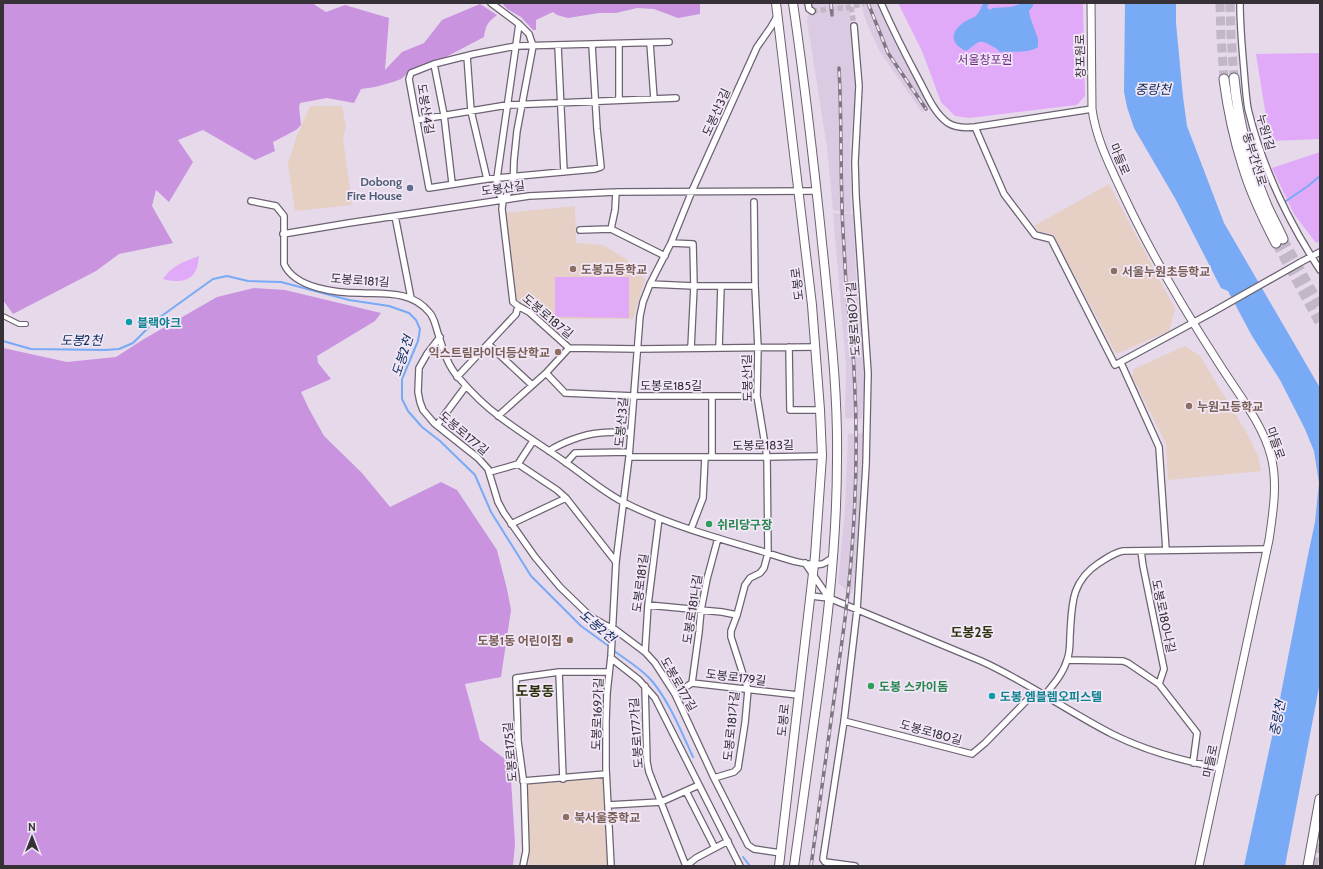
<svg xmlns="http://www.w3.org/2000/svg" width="1323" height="869" font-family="Cabin,'Noto Sans KR',sans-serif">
<rect width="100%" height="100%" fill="#e5d9ea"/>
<path fill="#dbcbe2" d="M809 3H849L856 99 850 143 851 213 833 210 827 147 807 21Z
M860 3H879L896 45 931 105 922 112 880 52 868 26Z
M833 213 853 214 857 294 865 368 862 419 845 418 846 365Z
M864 433 855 577 852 594 838 583 845 510 848 434Z"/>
<path fill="#e5d0c3" d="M310 106H342L346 127 343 138 352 205 295 211 288 164 296 138Z"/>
<path fill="#e6cfc4" d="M1109 184 1175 309 1169 331 1116 354 1053 234 1039 231 1034 226Z
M575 206 576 243 603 245 626 259 645 279 633 319H541L514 297 505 213Z
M1185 346 1200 356 1249 437 1258 456 1261 471 1168 480 1166 444 1132 376 1134 369Z
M603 778 607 866H529V850L524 785Z"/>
<path fill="#e1aaf8" d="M898 3H1083L1085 96 1078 104 1076 105 970 118 955 116 941 102 922 51Z
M1320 53V139L1270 141 1256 54Z
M1320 152V241L1316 243 1294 214 1272 168Z
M199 256C198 261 198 267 195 272 189 283 173 282 163 279 171 266 185 261 199 256Z
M555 277H629V318L555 317Z"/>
<path fill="#c993e0" d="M3 3H312L326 12 345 5 389 18 385 70 402 52 424 43 442 20 480 4 497 15C487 23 486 25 484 37L444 58 437 59 430 65 408 73 401 79 393 82 375 87 361 89 354 103 327 98 300 103 299 107 301 125 296 130 273 142 275 151 255 160 203 130 178 140 193 162 169 202 156 190 152 206 173 243 119 254 96 271 13 314 3 300Z
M502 3H700V14L678 18 654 9 637 8 616 13H599L568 18 557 15 553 12 536 20V30H533L521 17 507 9Z
M254 288 285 290 381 313 375 321 317 356 318 363 331 379 301 392 309 409 324 436 362 473 390 507 441 482 457 490 497 550 507 589 511 610 501 677 465 684 480 740 510 763 515 844 513 866H355L354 865 338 866H3V348L67 362 116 357 144 339 217 297Z"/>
<path fill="#78aaf6" d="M983 3H989L987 7 990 10 993 8 1011 7 1023 3H1033V6L1029 11 1030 17 1038 39V47C1028 54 1011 51 1000 52 997 48 995 48 992 46 977 37 978 44 966 51 948 43 951 30 966 21 969 19 972 18 975 17 979 13 981 8 983 3Z
M1125 3H1176V23L1183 97 1187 126 1224 223 1320 388V682L1285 866H1244L1278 709 1307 560 1315 522 1319 483 1314 451 1305 429 1280 380 1252 336 1228 291 1221 288 1176 200 1134 128 1127 107 1124 92Z"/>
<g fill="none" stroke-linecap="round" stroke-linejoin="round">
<path stroke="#78aaf6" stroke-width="2" d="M1286 201 1308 186 1320 176
M3 341 31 349 105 350 119 349 133 343 156 320 213 279 227 276 248 281 281 282 349 300 389 306 409 313 416 320 420 329 418 341 402 379V399L408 411 422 427 440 441 475 475 491 512 531 576 581 626 610 647
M613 650C626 660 641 668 652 681 670 703 681 731 693 757
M743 857 750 866"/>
<path stroke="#c2b7c6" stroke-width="5.5" stroke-dasharray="5.5 3" stroke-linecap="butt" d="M851 7 854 26
M812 11 851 7 864 3"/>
<path stroke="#c2b7c6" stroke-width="9" stroke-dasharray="9 4.5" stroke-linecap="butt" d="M1220 3 1221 37 1224 79
M1230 3 1231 35 1234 78
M1283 239 1320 305
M1276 243 1320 324
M1313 866 1320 830"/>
<g stroke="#6c6271" stroke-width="6">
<path id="pedestrian" d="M3 316 19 324H26"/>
</g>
<g stroke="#6c6271" stroke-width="8">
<path id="minor" d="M491 3 519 24 529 34 533 46 517 131 514 160 513 187 503 200
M808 3 809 9 812 11
M881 3C893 30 905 54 919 80 927 95 934 113 948 123 956 128 966 128 975 127L1092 109
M1240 3C1240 25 1242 48 1244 70 1245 83 1246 97 1248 109 1262 167 1288 221 1320 270
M854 26 859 86 855 162 856 196 868 373 866 465 857 610 844 721 823 859 825 862 855 866
M650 43 654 99
M619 44V100
M592 45 597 129 601 167 595 169 487 179 429 188 409 79 411 73 434 64 474 54 516 46 669 42
M558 46 564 172
M467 56 471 111 487 179
M434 64 444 115 452 183
M417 120 507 105 676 98
M975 127 1004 194 1035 235 1051 239 1115 365 1211 313
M503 200 502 209 513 302 518 306 529 312 569 348 638 349 816 347
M503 200 496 189 497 178 519 24
M251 201 276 206 284 216V264C295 289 338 293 361 293 386 294 412 291 429 312 434 317 435 324 437 330 442 346 447 366 459 378 471 392 485 406 500 417 521 433 544 447 565 462 584 475 602 491 623 502 664 523 716 538 761 551 778 556 805 567 822 564 826 563 830 559 834 557
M395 216 411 298
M611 229 615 210 616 192
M580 230 611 229 665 256
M283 234 349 223 529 196 616 192 817 191
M671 243 693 244 694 286 691 348
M1301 262 1320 252
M650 284 694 286H755
M440 337 427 354 419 368 418 392 420 402 423 410 434 423 478 458 488 469 498 502 504 513 535 557 560 587 591 617 605 625 613 628 645 652 655 663 675 694 714 778 748 845 754 849 781 853
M488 344 532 385
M789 347 790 410H820
M719 348 721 286
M1121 363 1159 447 1166 550
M546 373 565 393 634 396H757
M457 377 516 314 518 306
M498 416 546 373 569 348
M437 425 466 386
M549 451C561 443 584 434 599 433 610 432 620 432 631 432
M629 457H767L822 456
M712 457V396
M566 463 575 453 629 452
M518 464 557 490 566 498 616 562
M490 472 518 464 533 441
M511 524 566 498
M691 529 703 498 705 457
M1141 551 1143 566 1164 669 1159 684
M805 563 829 598
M811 596 829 598 981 661C1026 681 1067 711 1112 734 1146 751 1183 761 1220 768
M648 605 722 612 737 615
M645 652 648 605 659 518
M611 658 639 680 655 698 740 866
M1067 660 1123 661 1128 663 1159 684 1197 733 1193 763
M559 672 563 779
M692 683 699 632 701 610 707 579 718 538
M645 686 647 762 649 772 686 866
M675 694 692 683 798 695
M1044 696C1053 685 1063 674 1067 660 1070 653 1070 644 1070 636 1072 606 1070 582 1099 563 1107 558 1113 553 1123 551L1267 549
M844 721 972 754 985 743 1036 691
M714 778 734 772 738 768 745 723 748 690 731 637V631L737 615 745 585 750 578 760 573 764 568 768 553 767 457 757 396 758 348 755 286 754 202
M523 781 606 774
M686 791 715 848
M608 805 661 802 699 785
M523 866 526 851 524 785 518 741 516 678 559 672H609
M611 866 606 768V721L607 693 611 656 616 562 629 457 640 316 643 302 650 284 671 243 692 191 757 47 771 27 778 15
M686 866 696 858 728 841"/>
</g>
<g stroke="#6c6271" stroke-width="9">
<path id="tertiary" d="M1091 3 1092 109C1096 139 1110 166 1123 194 1150 252 1183 308 1218 362 1236 391 1262 422 1271 456 1278 483 1273 513 1269 540L1199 866"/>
</g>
<g stroke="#6c6271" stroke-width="10">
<path id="secondary" d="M776 3 812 305 820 410 822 456 815 556 779 866
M793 3C806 92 816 182 825 272 831 334 838 396 837 459 837 552 825 644 812 736 806 780 800 823 794 866"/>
</g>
<g stroke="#6c6271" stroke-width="11">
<path id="trunk" d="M1234 78C1238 122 1250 166 1267 206 1272 217 1278 228 1283 239
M1224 79C1228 109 1234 138 1243 166 1251 193 1263 218 1276 243
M1308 866 1320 799"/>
</g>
<use href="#pedestrian" stroke="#fff" stroke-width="4"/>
<use href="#minor" stroke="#fff" stroke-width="5.5"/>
<use href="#tertiary" stroke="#fff" stroke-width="7"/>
<use href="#secondary" stroke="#fff" stroke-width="8"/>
<use href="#trunk" stroke="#fff" stroke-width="9"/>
<g stroke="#7e7681" stroke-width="3.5">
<path id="rail" d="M831 3 832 15
M868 3 888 53 926 109
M811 866 845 619C855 537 859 453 854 370 853 341 848 312 846 283 845 266 844 249 843 231 840 177 842 122 839 68"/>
</g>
<use href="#rail" stroke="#f2e7f7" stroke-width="2" stroke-dasharray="6" stroke-linecap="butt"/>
<g stroke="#6c6271" stroke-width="8" stroke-linecap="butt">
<path id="minor-bridge" d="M1211 313 1301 262"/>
</g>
<use href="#minor-bridge" stroke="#fff" stroke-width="5.5"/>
</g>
<circle fill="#5c6f8a" stroke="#f2e7f7" stroke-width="1.5" cx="410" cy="188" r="4"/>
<g fill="#8d6e63" stroke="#f2e7f7" stroke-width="1.5">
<circle cx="573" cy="269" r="4"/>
<circle cx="1114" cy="271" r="4"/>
<circle cx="558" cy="352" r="4"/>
<circle cx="1189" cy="406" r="4"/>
<circle cx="570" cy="640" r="4"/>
<circle cx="566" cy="817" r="4"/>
</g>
<g fill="#0f9aa8" stroke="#f2e7f7" stroke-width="1.5">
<circle cx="129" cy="322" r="4"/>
<circle cx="992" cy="696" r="4"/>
</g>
<g fill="#2e9e5b" stroke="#f2e7f7" stroke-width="1.5">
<circle cx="709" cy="524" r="4"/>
<circle cx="871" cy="686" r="4"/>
</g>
<g text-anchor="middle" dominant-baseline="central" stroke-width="3.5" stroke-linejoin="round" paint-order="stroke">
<g font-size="12" fill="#353137" stroke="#f2e7f7">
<text transform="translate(1080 56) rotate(-91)">창포원로</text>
<text transform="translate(426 109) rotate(80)">도봉산4길</text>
<text transform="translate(716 112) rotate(-66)">도봉산3길</text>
<text transform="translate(1266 132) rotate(74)">누원1길</text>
<text transform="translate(1120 159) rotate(67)">마들로</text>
<text transform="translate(1255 159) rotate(73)">동부간선로</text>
<text transform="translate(503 188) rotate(-8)">도봉산길</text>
<text transform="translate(360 280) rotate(4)">도봉로181길</text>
<text transform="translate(797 284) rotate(-97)">도봉로</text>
<text transform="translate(548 316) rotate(40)">도봉로187길</text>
<text transform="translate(853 319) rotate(-94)">도봉로180가길</text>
<text transform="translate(747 378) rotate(-91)">도봉산1길</text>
<text x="671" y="385">도봉로185길</text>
<text transform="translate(621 422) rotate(-85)">도봉산3길</text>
<text transform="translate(464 433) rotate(40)">도봉로177길</text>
<text transform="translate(1276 443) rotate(71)">마들로</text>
<text transform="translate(763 445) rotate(-1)">도봉로183길</text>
<text transform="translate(640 583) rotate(-83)">도봉로181길</text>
<text transform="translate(692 609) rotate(-81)">도봉로181나길</text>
<text transform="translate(1164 616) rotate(78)">도봉로180나길</text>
<text transform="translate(736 677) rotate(7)">도봉로179길</text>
<text transform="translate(679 684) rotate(60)">도봉로177길</text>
<text transform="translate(597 714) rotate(-88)">도봉로169가길</text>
<text transform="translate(783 720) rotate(-84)">도봉로</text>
<text transform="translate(731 726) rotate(-84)">도봉로181가길</text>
<text transform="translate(931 732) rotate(15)">도봉로180길</text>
<text transform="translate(636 733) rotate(-94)">도봉로177가길</text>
<text transform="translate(510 752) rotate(-95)">도봉로175길</text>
<text transform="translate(1210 761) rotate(-78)">마들로</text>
</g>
<g font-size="12" fill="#6f2d88" stroke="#f2e7f7">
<text x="985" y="59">서울창포원</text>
</g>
<g font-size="12" font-weight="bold" fill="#4e5e75" stroke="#f2e7f7" text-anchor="end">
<text x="402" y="181">Dobong<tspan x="402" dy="14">Fire House</tspan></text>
</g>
<g font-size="12" font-weight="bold" fill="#785e54" stroke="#f2e7f7" text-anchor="start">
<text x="581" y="269">도봉고등학교</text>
<text x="1122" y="271">서울누원초등학교</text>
<text x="550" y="352" text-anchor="end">익스트림라이더등산학교</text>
<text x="1197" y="406">누원고등학교</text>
<text x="562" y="640" text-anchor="end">도봉1동 어린이집</text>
<text x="574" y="817">북서울중학교</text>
</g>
<g font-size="12" font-weight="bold" fill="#0d838f" stroke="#f2e7f7" text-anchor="start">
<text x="137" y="322">블랙야크</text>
<text x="1000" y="696">도봉 엠블렘오피스텔</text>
</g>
<g font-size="12" font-weight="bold" fill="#27864d" stroke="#f2e7f7" text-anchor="start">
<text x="717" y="524">쉬리당구장</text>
<text x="879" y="686">도봉 스카이돔</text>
</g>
<g font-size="13" font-style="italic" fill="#0d2d5c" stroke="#f2e7f7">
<text x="1153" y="89">중랑천</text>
<text x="81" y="340">도봉2천</text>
<text transform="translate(402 356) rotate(-72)">도봉2천</text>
<text transform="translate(598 626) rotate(40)">도봉2천</text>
<text transform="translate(1277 718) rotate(-79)">중랑천</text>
</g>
<g font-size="13" font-weight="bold" fill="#2b320a" stroke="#f2e7f7">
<text x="972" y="632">도봉2동</text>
</g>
<g font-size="14" font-weight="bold" fill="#2b320a" stroke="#f2e7f7">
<text x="535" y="691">도봉동</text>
</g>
</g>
<rect width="1323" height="869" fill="none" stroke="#353137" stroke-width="8"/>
<g transform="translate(32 837)" stroke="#f2e7f7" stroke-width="3" paint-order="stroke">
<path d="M0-3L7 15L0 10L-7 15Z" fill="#353137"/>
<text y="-6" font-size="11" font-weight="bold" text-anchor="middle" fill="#353137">N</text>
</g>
</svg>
